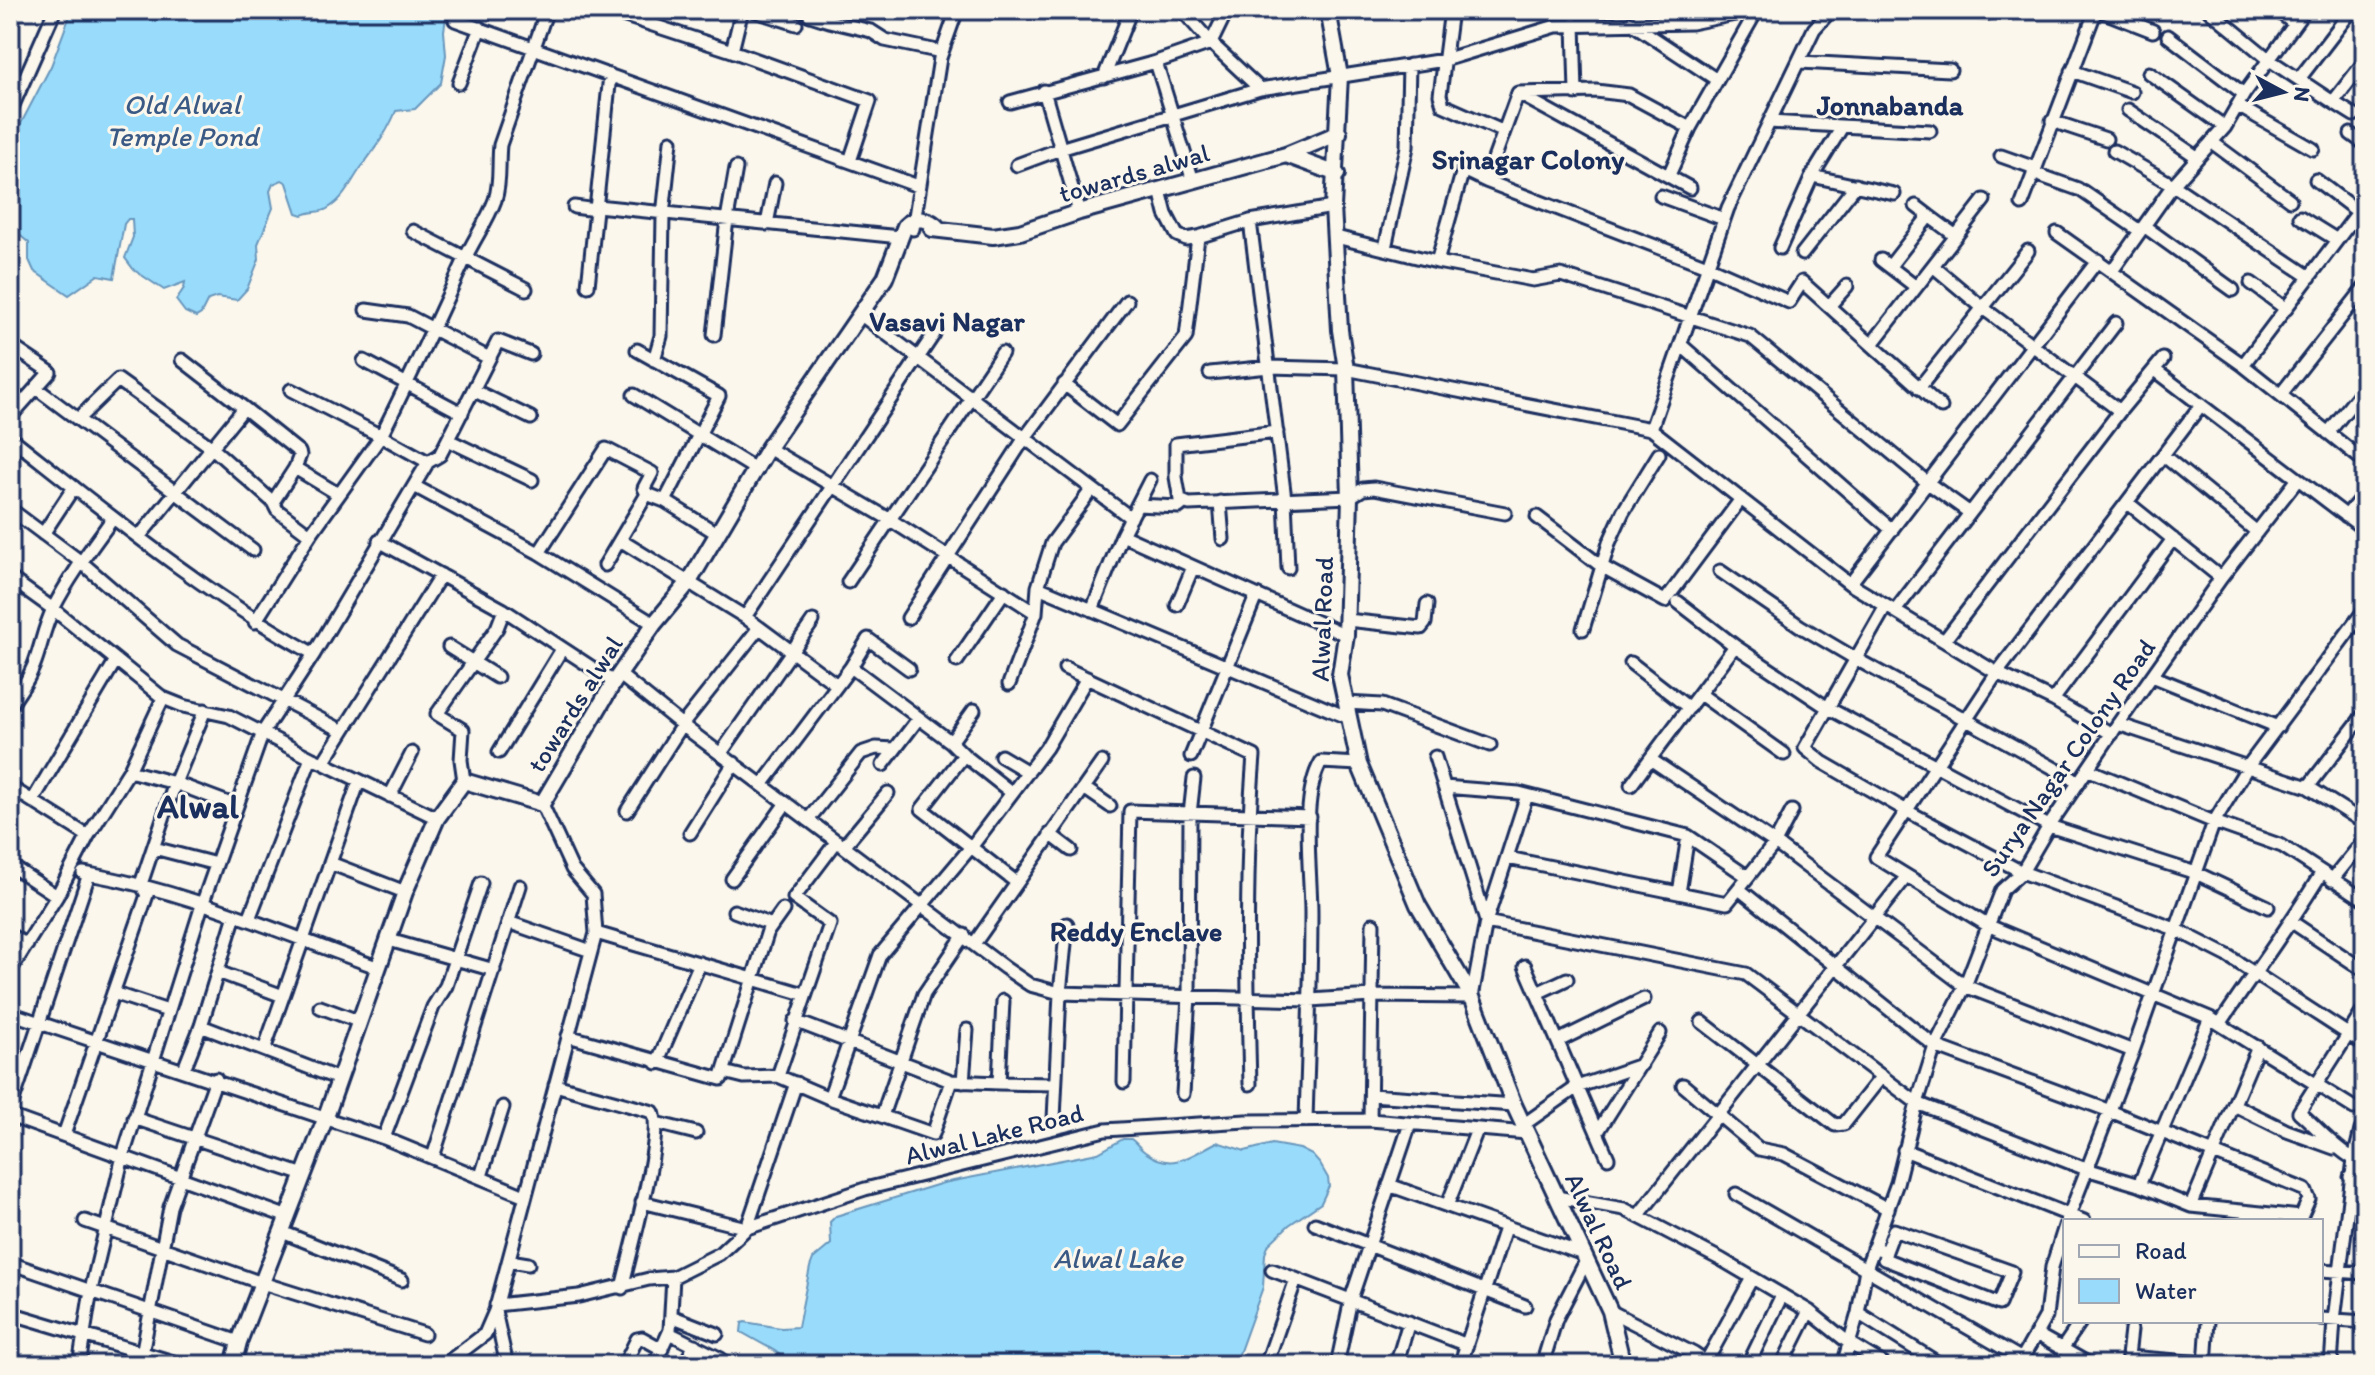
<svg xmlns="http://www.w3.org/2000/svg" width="2375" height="1375" font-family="Itim,sans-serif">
<rect width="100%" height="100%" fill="#fbf7ec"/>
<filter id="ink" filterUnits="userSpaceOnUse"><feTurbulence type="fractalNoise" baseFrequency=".0125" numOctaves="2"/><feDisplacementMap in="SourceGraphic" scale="16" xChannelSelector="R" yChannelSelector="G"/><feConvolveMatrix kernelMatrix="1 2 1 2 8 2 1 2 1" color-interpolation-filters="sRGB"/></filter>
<g filter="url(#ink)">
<path fill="#99dbfb" stroke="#6796bc" stroke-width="2" d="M72 10H447L444 31 446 55 441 83 415 109 396 111C388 131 376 147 363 165 350 182 346 198 327 209 321 213 310 211 303 215L297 213 287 183 282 180 273 184 270 191 273 208 258 244 259 259 247 289 237 300 217 297 208 300 201 314 196 317 185 312 176 300 184 288 185 282 164 290 134 270 125 258 133 237 132 219H128L124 224 114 278 98 275 69 295 34 271 29 260V243L10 227V157L16 133 51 66Z
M1123 1139H1131C1137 1143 1139 1148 1145 1152 1173 1173 1193 1154 1217 1142L1245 1151 1272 1144 1300 1149 1312 1155 1320 1164 1328 1178 1329 1186 1321 1203 1289 1225 1269 1244 1265 1254 1263 1287 1235 1365H793L775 1351 741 1332 742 1323 745 1322 781 1328 798 1327 810 1267 813 1259 831 1244 830 1222 836 1216 943 1183 1098 1153Z"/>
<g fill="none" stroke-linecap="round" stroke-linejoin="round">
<g stroke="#1b2f5e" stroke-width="17">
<path id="minor" d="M607 10 732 51 870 101 850 161
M752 10 796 24
M806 10 810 15 829 21 871 31 885 40 942 52
M1451 10 1440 95 1443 105 1502 131
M1920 10 1987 13 2005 10
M2099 10 2153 31
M2209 10 2271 61 2333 102 2365 61
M2277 10 2293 23
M455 20 918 186
M1631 23 1717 80
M1574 24 1576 93
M2168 36 2244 94
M732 51 742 10
M1156 62 1193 181
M1800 62 1950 70
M2072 71 2132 92
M2149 73 2225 127
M1104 77 1131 10
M2299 79 2352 10
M459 83 480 28
M1260 89 1444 60 1556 26 1691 23 1755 10
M1044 91 1079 212
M1519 94 1690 188
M1010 102 1156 62 1211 43 1227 10
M2333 102 2354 115
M2238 106 2313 149
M2128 110 2197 157
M10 112 55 10
M2052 121 2106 139
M1769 122 1930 131
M2351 134 2365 144
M2213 143 2290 200
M2114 151 2173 185 2310 277
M2001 156 2035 168
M1017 165 1060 149 1260 89 1211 43 1182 10
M2033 173 2078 189
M1669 175 1690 128 1757 10
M1812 176 1894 194
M2316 180 2358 212
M1486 181 1707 266 1789 302 1802 282 1941 407
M1160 190 1166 214 1177 235 1186 239 1198 237
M2082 191 2140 231
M1661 196 1724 219
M2022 204 2096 10
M597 206 900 237
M1916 206 1929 216
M574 207 596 210
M2300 217 2337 240
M1250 221 1285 499 1288 568
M767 224 775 183
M2144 226 2233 290
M913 229 940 58 957 10
M413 231 526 289
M2057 233 2243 365 2365 462
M1336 237 1437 262 1533 280 1561 275 1750 336 1928 483 1970 513
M1385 248 1407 147 1409 65
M1780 248 1812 176 1842 127
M1802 254 1856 185
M1881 260 1916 287
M1437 262 1463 170 1486 181 1518 93 1596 91 1629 95 1690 128
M1890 266 1929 216 1956 236
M1933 266 1983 308 2120 411 1944 641
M2112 271 2173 185 2225 127 2244 94 2305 10
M2251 283 2286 309
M588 286 610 75
M1830 305 1847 286
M366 310 408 316 489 358
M860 314 1131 518
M714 335 727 219 736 168
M1872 344 1984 200
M10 345 50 372 10 417
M1681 345 1892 530
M637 350 719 396 665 501
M182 360 244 408
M654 360 661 336 663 215 671 141
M364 361 462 413
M2243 365 2365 203
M2155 370 2365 530
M1210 373 1269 367 1346 369 1651 429 1850 584 1997 673 2053 700 2112 734
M1064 384 1117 425 1186 337 1198 237 1250 221 1333 207
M36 388 253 550
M1919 388 2028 251
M473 390 531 418
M2281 394 2365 287
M634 395 757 470
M2201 405 1997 673 1876 857 1987 925 2210 1018 2354 1108
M2120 411 2163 359
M78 419 118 380 211 447 273 502 295 468 338 494
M1651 429 1728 208 1814 29 1831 10
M1277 432 1176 444V477L1180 500 1189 504 1350 497 1363 489 1374 488 1505 513
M2328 433 2365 387
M10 437C108 514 205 594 314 654
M448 440 532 480
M768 448 889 519 1036 613
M2164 456 2257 532
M428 462 381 436C410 378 437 320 464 261 473 240 487 222 495 200 501 182 498 164 500 145L547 10
M414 486 539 553 654 624
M273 502 277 510 310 535
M1220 502 1223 539
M2128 503 2221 578
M1137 505 1179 507 1184 503
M10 509 81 562 177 645 343 731
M2346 516 2365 493
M1537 517 1601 566 1665 601 1741 499
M43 534 74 487
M1122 535 1346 635
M139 537 244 408 299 452 300 455 295 468
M620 540 745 617 837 685
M379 541 504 610 614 682
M539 553 606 449 652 473 644 488 647 494 665 501 718 534
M605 565 647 494
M1720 571 1800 626 1856 659 2079 782
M10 578 53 609 163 698 183 706 229 716 311 758
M848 582 1002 353
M1850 584 2098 260
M1038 587 1349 718
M1678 602 1735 646 1650 759 1775 843 1965 986 2133 1051
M1177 605 1193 567
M1886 606 1805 748 1822 762 1907 811 2022 872 2175 929 2228 956 2365 1045
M1092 610 1122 535 1150 480
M1895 611 2116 323
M745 617 934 334
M908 618 1024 439 1127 301
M1347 620 1421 628 1425 623 1427 604
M255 622 310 535 381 436 291 390
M1583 629 1609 543 1623 512 1659 454
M1735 646 1828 708 2049 826 2196 873 2268 907
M449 647 497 677
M957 661 1004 592
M1631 663 1689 708
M851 667 951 742 964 755 1012 793
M1065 668 1254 756C1245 865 1247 975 1250 1084
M620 675 682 725 1005 968 1030 985 1060 993 1310 1000 1372 996 1472 997 1486 922 1527 795
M2152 676 2278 727
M1009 684 1036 613 1038 587 1052 543 1092 489
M10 687 20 691C41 661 39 638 53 609 69 577 92 547 113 518
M1700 694 1784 754
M2053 700 2173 539
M1346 703 1382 705 1490 745
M10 706 20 691
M2118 724 2308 787 2365 823
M951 742 974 710
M499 752 562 649
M721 753 813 621
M964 755 922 809 1016 882
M1001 756 1028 772
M1191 756 1256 596
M1435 757 1486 921
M323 763 437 818
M883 765 918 719
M2089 770 2214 822 2282 846 2365 900
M129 771 175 783 236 806
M464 781 461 760 463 730 437 714 497 628 504 610
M762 785 851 667 868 639 909 669
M1631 785 1650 759
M10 787 88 836
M1444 787 1519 793 1688 836 1748 877
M2308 787 2365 713
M1084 788 1110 806
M390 796 412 753
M33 800 116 660
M627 811 682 725 758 629
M808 820 861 753 876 748 895 749
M690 833 734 763
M1050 834 1071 850
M844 846 888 793
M154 848 216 864
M1508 858 1727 903 1775 843 1792 811
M330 863 405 892
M10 865 57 896
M89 874C189 892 281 933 377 967
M732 879 786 803
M2332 880 2365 839
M1739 889 1935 1046 2110 1111 2305 1190 2309 1199 2301 1217 2191 1206 2139 1185 2210 1018
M1679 893 1688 836
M734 911 772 925
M249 919 311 758 323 763 441 575
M508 922 591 951
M1486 922 1746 974 1917 1103 2086 1169 2139 1185
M2292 922 2365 971
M596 933 804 994
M10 935 27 945
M389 940 494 970
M974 944 1102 762
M1525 966 1608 1158
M10 971 57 896 88 836 129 771 163 698
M218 972 283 996
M113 993 168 1011
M1537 993 1567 979
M1003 1001 999 1083 1055 1084
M320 1007 358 1021
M10 1013 384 1138 525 1196
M795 1021 951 1081
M1702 1022 1835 1125 1844 1124 1882 1076
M2220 1024C2254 973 2291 924 2322 872
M201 1026 339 1079
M568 1036 721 1079 768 931 783 910
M1558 1041 1644 999
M264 1050 359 781
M657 1063 700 963
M184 1069 201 1026 235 915
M724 1072 744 1077 778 1076 829 1098
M778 1076 830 924 794 898 837 841
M963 1082 967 1030
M1124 1082 1130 811 1310 817
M999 1083 951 1081 933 1134 829 1098 880 955 972 846 1046 748 1087 678
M555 1085 653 1112C664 1134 629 1257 622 1288
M1683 1085 1759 1149 1784 1154 1888 1209
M1183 1094 1189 996 1190 814 1194 778
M1371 1095 1514 1105
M2234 1105 2287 1131 2334 1148
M10 1110 89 874 83 873
M10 1116 288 1217
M882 1116 924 994 964 935
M134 1118 304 1175
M1054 1119 1060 993 1067 924
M1370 1120 1373 924
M1306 1121C1308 1051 1311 982 1311 913 1311 871 1300 797 1321 762L1359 764
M656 1123 696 1133
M1523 1125 1577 1087 1641 1065
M1597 1133 1660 1033
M64 1135 147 895 141 884 175 783 205 710
M384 1138 433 1007 446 986 481 883
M1904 1150 2084 1221
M433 1157 520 886
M2354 1159 2361 1130
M481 1176 503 1107
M2350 1177 2365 1178
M1389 1185 1583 1254
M1736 1194 2022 1359
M1556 1197 1624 1209 1722 1260 1809 1311 1849 1343 1885 1365
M642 1202 747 1228
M1447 1206 1477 1130
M2191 1206 2258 1047
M1638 1216 1907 876
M85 1221 262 1283 424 1334
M2067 1221 2133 1051 2214 822 2248 766 2365 609
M1315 1224 1525 1306
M747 1228 796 1083
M282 1232 402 1280
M1873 1248 1886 1251 1894 1230 2012 1272 1999 1304 1887 1260 1884 1259 1886 1251
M510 1261 528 1264
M10 1263 239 1342
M1272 1270 1467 1345
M2321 1270 2365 1273
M496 1305 579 1296 649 1279 673 1277 719 1254 747 1228 865 1189 1105 1130 1246 1121 1370 1120 1527 1133
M495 1311 507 1365
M1610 1311 1694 1354 1710 1365
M10 1313 183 1365
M1858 1313 1941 1365
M671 1316 717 1334
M2321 1319 2365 1322
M669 1333 721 1359
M2036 1334 2091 1365
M2062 1349 2081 1321
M2128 1357 2227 1365
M1706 1362 1752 1278
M2019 1364 2046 1316 2052 1267 2065 1226
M79 1365 91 1290 123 1156 203 902 263 732 314 654 428 462 440 455 498 341 531 354
M140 1365 170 1207 216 1079
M444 1365 485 1334 495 1311 596 933 593 894 572 869 542 804
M624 1365 637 1339 642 1338 662 1349
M654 1365 670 1330 673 1277
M684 1365 695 1345
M1266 1365 1296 1279
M1337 1365 1351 1299 1410 1124
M1396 1365 1409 1322
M1460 1365 1505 1228
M1542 1365 1556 1319 1586 1261
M1748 1365 1782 1295
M1782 1365 1809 1311
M1843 1365 1858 1313 1866 1269 1897 1183 1917 1103 1935 1046 1965 986 2002 890 2022 872 2049 826 2118 724 2221 578 2298 479
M2127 1365 2131 1330
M2205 1365 2208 1321
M2331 1365 2334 1320 2354 1159C2333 1147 2318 1128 2299 1112L2365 1008"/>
</g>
<g stroke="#1b2f5e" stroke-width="20">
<path id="major" d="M1328 10 1340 76 1333 207 1340 330 1346 369 1350 497 1346 635 1340 675 1359 764 1418 905 1472 997 1514 1105 1610 1311 1623 1365
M1286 155 1337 174
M932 229 993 236 1020 232 1079 212 1286 155 1339 133
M233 1365 239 1342 326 1117 405 892 437 818 464 781 542 804 614 682 654 624 689 582 768 448 885 278 905 226C915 216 930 218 939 229"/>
</g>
<use href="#minor" stroke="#fbf7ec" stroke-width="11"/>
<use href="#major" stroke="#fbf7ec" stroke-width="14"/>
</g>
</g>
<g text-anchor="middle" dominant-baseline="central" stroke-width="6" stroke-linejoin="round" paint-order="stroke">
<g font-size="26" fill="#1b2f5e" stroke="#fbf7ec">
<text transform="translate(1134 173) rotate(-16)">towards alwal</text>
<text transform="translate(1322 619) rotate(-88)">Alwal Road</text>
<text transform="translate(575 704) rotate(-58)">towards alwal</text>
<text transform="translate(2068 758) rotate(-55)">Surya Nagar Colony Road</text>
<text transform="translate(994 1134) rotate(-14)">Alwal Lake Road</text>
<text transform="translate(1599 1231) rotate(65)">Alwal Road</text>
</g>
<g font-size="28" font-style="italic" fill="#3a5a85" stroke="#fbf7ec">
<text x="182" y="104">Old Alwal<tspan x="182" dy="32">Temple Pond</tspan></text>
<text x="1118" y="1258">Alwal Lake</text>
</g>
<g font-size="28" font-weight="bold" fill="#1b2f5e" stroke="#fbf7ec">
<text x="1890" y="105">Jonnabanda</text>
<text x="1528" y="159">Srinagar Colony</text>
<text x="947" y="321">Vasavi Nagar</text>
<text x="1136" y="931">Reddy Enclave</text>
</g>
<g font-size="34" font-weight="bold" fill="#1b2f5e" stroke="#fbf7ec">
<text x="198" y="806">Alwal</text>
</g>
</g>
<rect width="2375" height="1375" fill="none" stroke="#fbf7ec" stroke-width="40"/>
<rect x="20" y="20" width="2335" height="1335" fill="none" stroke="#1b2f5e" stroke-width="3" filter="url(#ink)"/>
<rect x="2063" y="1219" width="260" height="104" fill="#fbf7ec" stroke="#a1a7b3" stroke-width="2"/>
<rect x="2079" y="1245" width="40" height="12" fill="#fbf7ec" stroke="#a1a7b3" stroke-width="2"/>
<text x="2135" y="1259" font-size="24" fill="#1b2f5e">Road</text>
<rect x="2079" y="1279" width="40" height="24" fill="#99dbfb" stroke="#a1a7b3" stroke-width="2"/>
<text x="2135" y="1299" font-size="24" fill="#1b2f5e">Water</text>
<g transform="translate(2283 92) rotate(97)" stroke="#fbf7ec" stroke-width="6" paint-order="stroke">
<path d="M0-6L14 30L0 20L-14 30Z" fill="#1b2f5e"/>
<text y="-12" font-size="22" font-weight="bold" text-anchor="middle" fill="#1b2f5e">N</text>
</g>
</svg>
